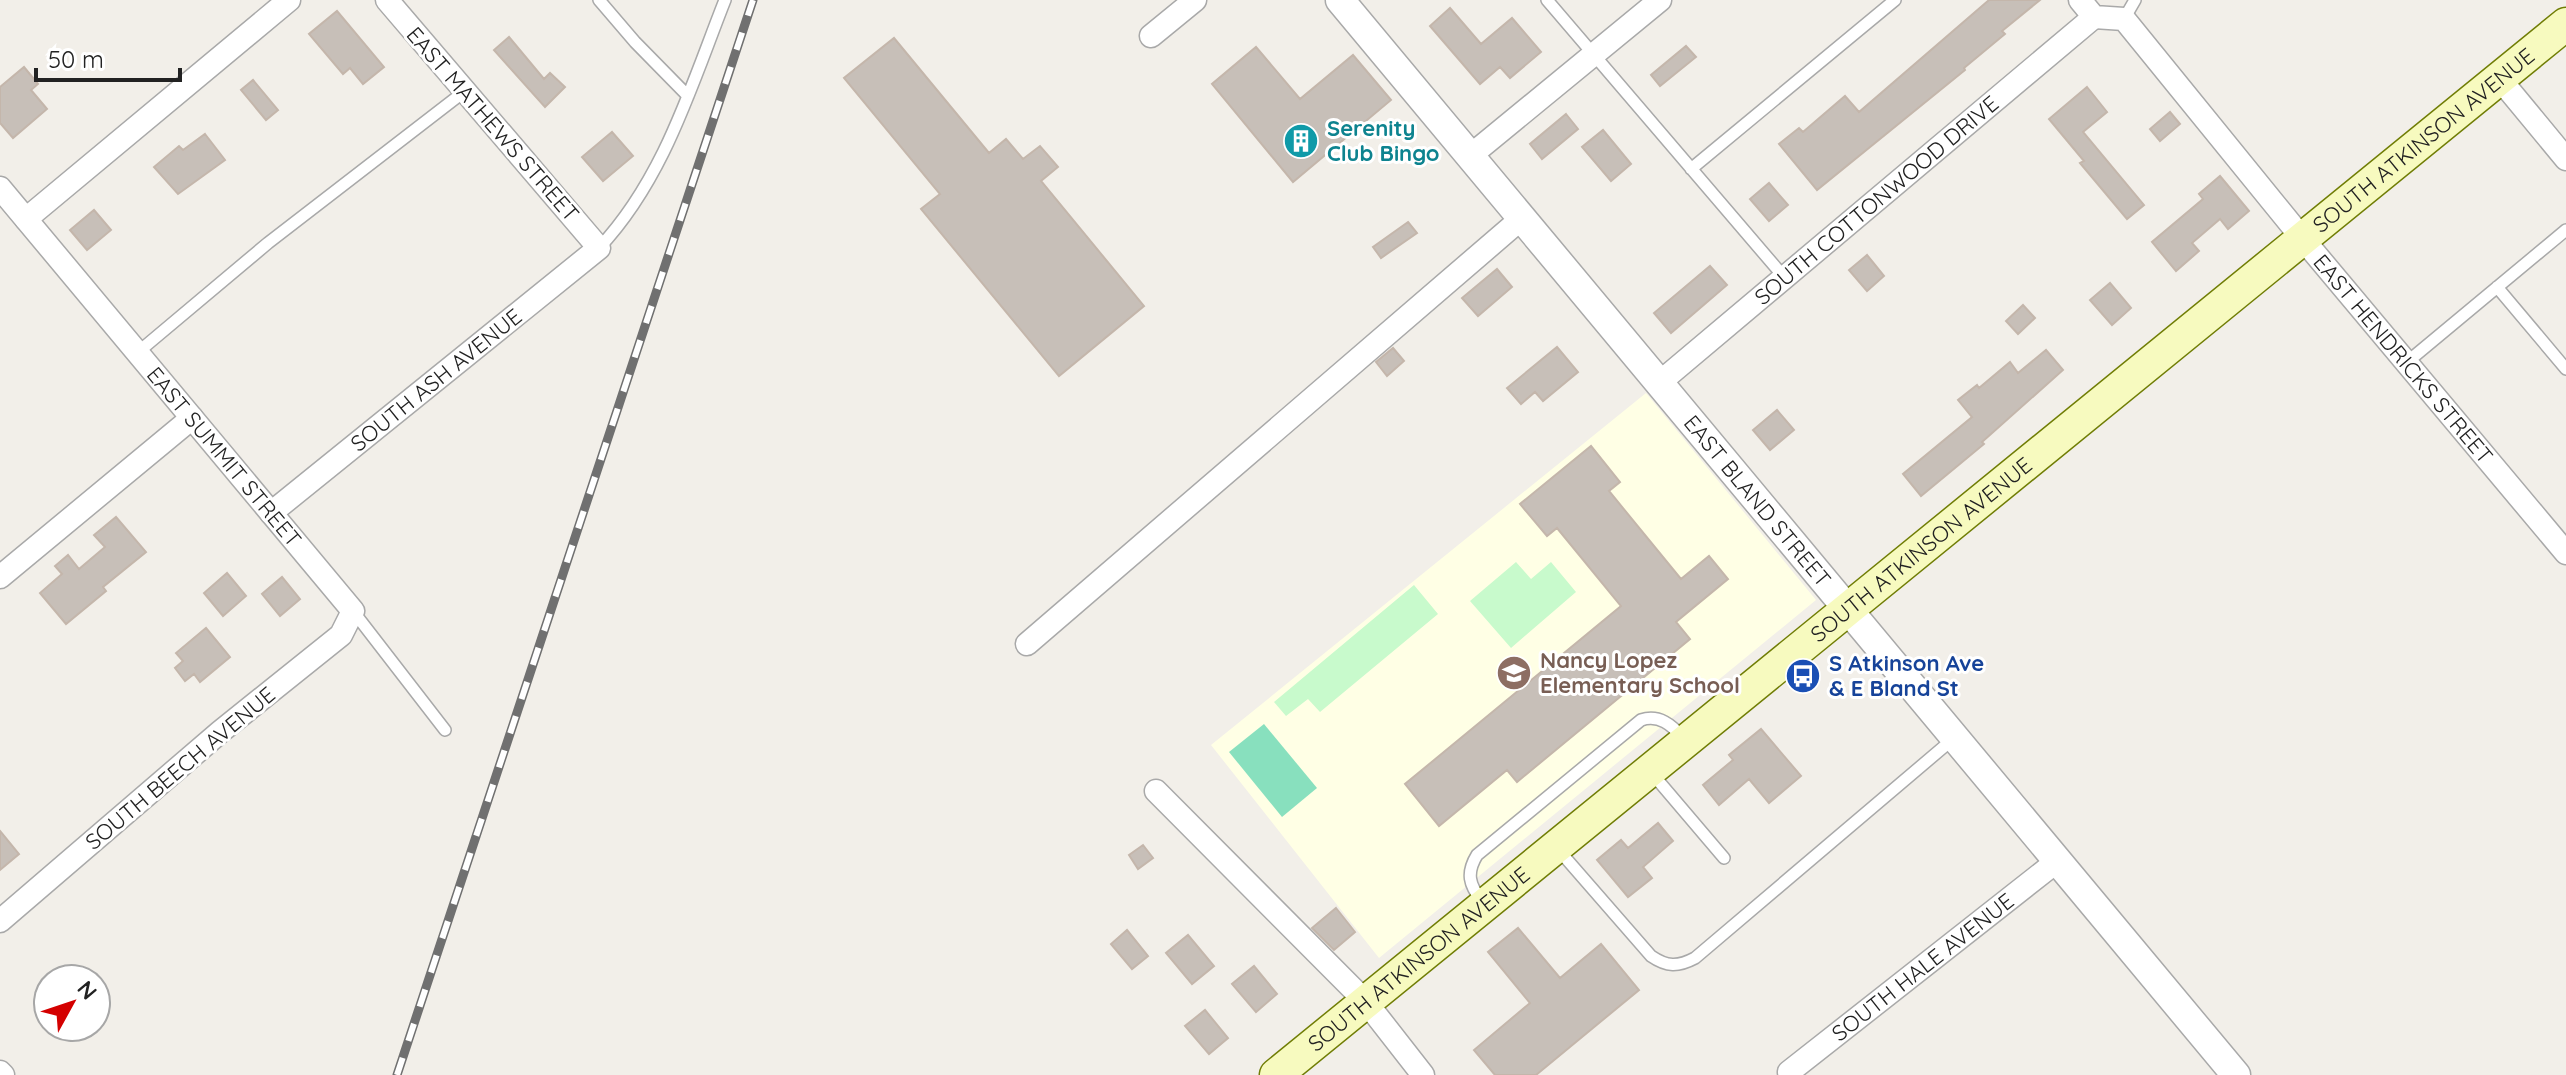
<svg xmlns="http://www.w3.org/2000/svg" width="2566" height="1075" font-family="Quicksand,sans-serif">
<rect width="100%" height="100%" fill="#f2efe9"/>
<path fill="#ffffe5" d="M1646 393 1816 600 1379 958 1211 745Z"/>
<path fill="#c8facc" d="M1516 562 1531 579 1551 562 1576 592 1511 648 1470 601Z
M1414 585 1438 614 1320 712 1308 699 1286 716 1274 702Z"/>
<path fill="#88e0be" d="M1264 724 1317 788 1282 817 1229 752Z"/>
<path fill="#c7bfb8" stroke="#c4b6ab" stroke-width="2" d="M1989 0H2040L2002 31 2005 34 1964 68 1965 70 1817 190 1779 144 1799 128 1803 132 1845 96 1859 112Z
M1450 8 1481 44 1512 18 1541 52 1510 78 1500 67 1480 84 1430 26Z
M337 11 384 67 363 84 350 68 343 74 309 34Z
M509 37 544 79 550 73 565 87 545 107 494 50Z
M894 38 989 153 1006 139 1023 159 1040 146 1058 167 1041 181 1144 306 1059 376 921 209 940 194 844 78Z
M1686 46 1696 57 1660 86 1651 75Z
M1256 47 1300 99 1353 55 1391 100 1293 182 1212 84Z
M24 67 38 84 31 90 47 109 13 138 0 123V87Z
M253 80 278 110 266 120 241 90Z
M2087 87 2107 112 2083 132 2144 205 2127 219 2080 163 2084 161 2049 119Z
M2170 112 2180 124 2160 141 2150 129Z
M1566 114 1578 129 1542 159 1530 144Z
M1603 130 1631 164 1611 181 1582 147Z
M612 132 633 156 603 181 582 157Z
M205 134 225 160 178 194 154 167 179 146 183 150Z
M2220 176 2249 211 2228 229 2220 219 2192 243 2199 251 2176 271 2152 242 2203 199 2199 194Z
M1769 183 1788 205 1769 221 1750 199Z
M94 210 111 230 87 250 70 230Z
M1408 222 1417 233 1381 258 1373 247Z
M1867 255 1884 276 1867 291 1849 270Z
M1710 266 1727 285 1671 333 1654 313Z
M1497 269 1512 287 1478 316 1462 298Z
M2110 283 2131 308 2112 325 2090 300Z
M2023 305 2035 318 2018 334 2006 321Z
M1557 347 1578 372 1543 401 1535 392 1521 404 1507 388Z
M1393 348 1404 361 1387 376 1376 362Z
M2046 350 2063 370 1982 442 1984 444 1921 496 1903 474 1972 417 1958 400 1977 385 1979 388 2010 362 2018 373Z
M1777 410 1794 430 1770 450 1753 430Z
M1591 446 1620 482 1609 491 1681 579 1709 556 1728 579 1676 622 1690 639 1517 782 1507 770 1439 826 1405 784 1621 606 1557 528 1547 536 1520 504Z
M116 517 146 552 103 587 106 591 66 624 40 593 62 574 55 566 68 555 79 569 105 547 94 535Z
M227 573 246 596 223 616 204 593Z
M282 577 300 599 280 616 262 594Z
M206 628 230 657 200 682 194 674 185 681 175 668 183 661 176 653Z
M1761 729 1801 776 1769 803 1749 779 1719 805 1703 785 1733 760 1729 755Z
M1658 823 1673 841 1643 867 1652 878 1628 897 1597 860 1621 840 1628 848Z
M0 831 19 854 0 870Z
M1143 845 1153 858 1138 869 1129 855Z
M1336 908 1355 932 1334 950 1312 928Z
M1518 928 1560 978 1601 944 1639 990 1536 1075H1495L1474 1050 1530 1003 1488 952Z
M1127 930 1148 956 1132 969 1111 944Z
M1188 935 1214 966 1192 984 1166 953Z
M1254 966 1277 994 1256 1012 1232 984Z
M1205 1010 1228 1038 1209 1054 1185 1026Z"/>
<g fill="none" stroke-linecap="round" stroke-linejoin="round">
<g stroke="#a9a9a9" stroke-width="14">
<path id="service" d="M599 0 635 42 688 96
M1547 0 1784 277
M2124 19 2135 0
M1691 169 1895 0
M599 248C664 179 691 86 725 0
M2497 287 2566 369
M137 353 268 243 465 91
M2406 363 2566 230
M353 611 445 730
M1650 771 1724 858
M1556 847 1651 956C1667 967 1678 967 1695 958L1953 739
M1482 901C1469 885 1466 873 1477 855L1641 720C1659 714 1672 725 1683 738"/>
</g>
<g stroke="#a9a9a9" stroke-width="25">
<g id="minor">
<path id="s1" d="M2080 0 2094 17 2124 19 2302 238 2566 553"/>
<path d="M1151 36 1195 0"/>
<path d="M2499 78 2566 159"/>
<path d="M1470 156 1660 0"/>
<path id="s2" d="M0 188 353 611 341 635 220 732 0 921"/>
<path d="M26 219 289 0"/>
<path id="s3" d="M1659 383 2094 17"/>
<path id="s4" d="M271 513 599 248 387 0"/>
<path d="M0 577 192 418"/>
<path d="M1027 644 1522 218"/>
<path d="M1156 791 1366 1002 1423 1075"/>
<path d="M0 1072 3 1075"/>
<path id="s5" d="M1789 1072 2056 862"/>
</g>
</g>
<g stroke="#a9a9a9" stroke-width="31">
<g id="tertiary">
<path id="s6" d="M1340 0 2236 1075"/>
</g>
</g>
<g stroke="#707d05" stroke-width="35">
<g id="secondary">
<path id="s7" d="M1276 1075 2566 24"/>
</g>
</g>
<use href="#service" stroke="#fff" stroke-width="11"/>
<use href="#minor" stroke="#fff" stroke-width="22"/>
<use href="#tertiary" stroke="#fff" stroke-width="28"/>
<use href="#secondary" stroke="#f7fabf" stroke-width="32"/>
<g stroke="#707070" stroke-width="9">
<path id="rail" d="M397 1075 753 0"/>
</g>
<use href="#rail" stroke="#fff" stroke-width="6" stroke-dasharray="18" stroke-linecap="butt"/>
</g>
<defs>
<g id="building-disc" transform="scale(1.8)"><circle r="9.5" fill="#0f9aa8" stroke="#fff"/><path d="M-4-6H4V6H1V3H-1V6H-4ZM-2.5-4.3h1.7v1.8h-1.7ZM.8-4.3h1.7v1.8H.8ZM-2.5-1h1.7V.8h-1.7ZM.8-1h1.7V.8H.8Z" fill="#fff"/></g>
<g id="school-disc" transform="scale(1.8)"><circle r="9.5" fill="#8d6e63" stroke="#fff"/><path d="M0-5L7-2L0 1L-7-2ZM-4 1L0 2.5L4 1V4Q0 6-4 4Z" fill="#fff"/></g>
<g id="bus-disc" transform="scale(1.8)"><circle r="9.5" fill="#1a4fb4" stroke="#fff"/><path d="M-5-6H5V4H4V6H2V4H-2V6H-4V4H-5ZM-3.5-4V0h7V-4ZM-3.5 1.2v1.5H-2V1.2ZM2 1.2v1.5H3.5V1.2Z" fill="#fff"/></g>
</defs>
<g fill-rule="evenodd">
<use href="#building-disc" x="1301" y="141"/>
<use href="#school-disc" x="1514" y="673"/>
<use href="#bus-disc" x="1803" y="676"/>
</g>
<g text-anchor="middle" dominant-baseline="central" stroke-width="6" stroke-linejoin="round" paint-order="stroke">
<g font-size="22" fill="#222" stroke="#fff">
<text transform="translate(493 124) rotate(49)">EAST MATHEWS STREET</text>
<text stroke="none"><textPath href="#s7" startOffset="1480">SOUTH ATKINSON AVENUE</textPath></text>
<text stroke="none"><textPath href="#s3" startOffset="284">SOUTH COTTONWOOD DRIVE</textPath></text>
<text stroke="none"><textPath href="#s1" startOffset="492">EAST HENDRICKS STREET</textPath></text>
<text stroke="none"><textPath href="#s4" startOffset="212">SOUTH ASH AVENUE</textPath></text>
<text stroke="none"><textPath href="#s2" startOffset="350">EAST SUMMIT STREET</textPath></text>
<text stroke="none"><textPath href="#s6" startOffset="652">EAST BLAND STREET</textPath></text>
<text stroke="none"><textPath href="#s7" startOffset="832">SOUTH ATKINSON AVENUE</textPath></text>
<text transform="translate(180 768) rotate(-40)">SOUTH BEECH AVENUE</text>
<text stroke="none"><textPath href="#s7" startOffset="184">SOUTH ATKINSON AVENUE</textPath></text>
<text stroke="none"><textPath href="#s5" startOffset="170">SOUTH HALE AVENUE</textPath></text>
</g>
<g font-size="22" font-weight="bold" fill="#0d838f" stroke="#fff" text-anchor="start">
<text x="1327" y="128">Serenity<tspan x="1327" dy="25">Club Bingo</tspan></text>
</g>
<g font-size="22" font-weight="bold" fill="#785e54" stroke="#fff" text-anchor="start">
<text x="1540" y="660">Nancy Lopez<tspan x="1540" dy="25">Elementary School</tspan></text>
</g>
<g font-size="22" font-weight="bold" fill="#164399" stroke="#fff" text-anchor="start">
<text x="1829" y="663">S Atkinson Ave<tspan x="1829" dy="25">&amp; E Bland St</tspan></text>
</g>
</g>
<g transform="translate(72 1003) rotate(50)"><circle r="38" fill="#ffffff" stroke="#a7a7a7" stroke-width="2"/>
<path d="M0-6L14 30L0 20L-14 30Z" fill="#d40000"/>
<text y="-12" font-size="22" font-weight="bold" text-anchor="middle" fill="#222222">N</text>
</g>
<path d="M36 68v12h144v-12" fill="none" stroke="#222222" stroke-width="4"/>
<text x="48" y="68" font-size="24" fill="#222222" stroke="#ffffff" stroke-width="6" paint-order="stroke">50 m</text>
</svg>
